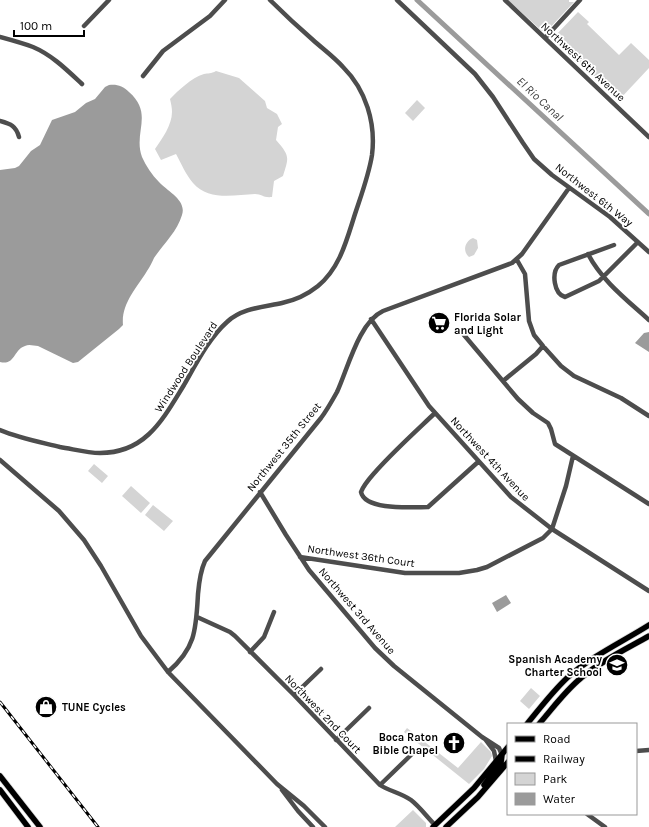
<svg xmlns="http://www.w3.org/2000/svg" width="649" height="827" font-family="Karla,sans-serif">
<rect width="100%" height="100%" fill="#fff"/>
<path fill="#d4d4d4" d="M508 0H569V2H574L547 31H542Z
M578 12 589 22 587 24 619 55 631 43 649 60V68L619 100 554 37Z
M216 71 239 78 265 101 267 108 277 114 282 124 278 127 276 140C290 156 289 157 283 176L274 181 272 197C263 198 262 194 255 194 234 195 208 201 193 183 186 175 181 163 176 154L161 160 155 149C162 139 172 125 172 112 172 108 171 103 170 99 179 90 191 78 204 74 208 73 211 74 216 71Z
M417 100 425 108 413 121 405 113Z
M473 238 477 240 478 248 474 255 469 257C462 251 465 241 473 238Z
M94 464 108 476 102 483 88 471Z
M131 486 150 503 141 513 122 496Z
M153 505 173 521 164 531 145 515Z
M531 688 540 696 529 709 520 701Z
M407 728 458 768 481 742 491 752 492 756 484 769 469 784 404 732Z
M413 810 426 823V827H395Z"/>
<path fill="#9b9b9b" d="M109 85C117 84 123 86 129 92 154 114 133 132 142 157 146 166 152 175 159 182 167 191 187 200 182 215 177 232 164 243 154 258 152 262 150 267 147 271 136 289 121 304 123 325L119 329 78 362 73 363 38 346C34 346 29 344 25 346 14 349 15 366 0 362V170L15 168 19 166 31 151 40 145 52 120 75 112 86 103 95 99 105 87Z
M649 332V352L635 343 644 333Z
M506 595 511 603 497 612 492 603Z"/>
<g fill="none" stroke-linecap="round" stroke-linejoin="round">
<path stroke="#9b9b9b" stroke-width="5" d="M417 0 649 214"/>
<g stroke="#dbdbdb" stroke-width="7">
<path id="major" d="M527 724C540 708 553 691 568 677 592 656 622 642 649 625
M539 724C553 708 565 691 581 678 601 661 626 649 649 636
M0 776 40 827
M484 785 501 763 502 755
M0 790 28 827
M433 827 474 788 508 747
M446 827 478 797 508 762"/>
</g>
<path stroke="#4d4d4d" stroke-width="4.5" d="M397 0 475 74 493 97 523 143 534 159 552 175 610 217 649 252
M505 0 649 137
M84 26 109 0
M0 37C11 40 22 43 33 47 52 55 67 70 82 84
M545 38 580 0
M143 76 163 51 210 16 225 0
M0 121C11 124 16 126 19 137
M614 245 559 265C551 273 554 294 565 297L599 281 638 242
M588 254C602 281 627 300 649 320
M517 260 525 274 529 321 534 335 543 346 561 366 574 376 621 398 649 416
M371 319 429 406 511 497 552 529 649 591
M464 335 518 399 533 413 548 423 551 429 555 444 649 504
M503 381 536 354 543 346
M435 413C415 432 395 450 377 470 371 477 364 484 361 492 365 511 413 507 428 507L478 462
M0 430C19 438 40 442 60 447 73 449 87 453 100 453 146 453 163 419 184 385 196 364 209 338 227 322 242 308 264 307 282 303 296 300 308 294 318 286 341 267 347 238 356 211 362 193 369 174 372 155 376 123 366 90 343 67 334 57 323 49 313 40 298 27 284 14 270 0
M0 460 59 511 84 540 101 566 141 636 168 672 277 784 304 806 325 827
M260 492 286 535 309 570 375 648 394 666 482 737 499 748 502 755
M300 557 405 573H459L477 570 487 567 543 538 552 529 566 486 573 456
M197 617 230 632 235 636 294 695 380 785C389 791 401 793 411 800 420 807 427 817 435 825
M250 652 264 637 274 612
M168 672C196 648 196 629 198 594 199 582 200 572 205 561L321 418C327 410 332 401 337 392 348 368 359 322 383 311L512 263 522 254 569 188
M294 695 321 669
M485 739 494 751 496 761
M336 740 369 708
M636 751 649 750
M380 785 414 752
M282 790 298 811 313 827
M587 814 605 827"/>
<use href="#major" stroke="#000" stroke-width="5.5"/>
<g stroke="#000" stroke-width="3">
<path id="rail" d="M0 702 98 827"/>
</g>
<use href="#rail" stroke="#fff" stroke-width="1.5" stroke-dasharray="4.5" stroke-linecap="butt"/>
</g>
<defs>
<g id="supermarket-disc" transform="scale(1.15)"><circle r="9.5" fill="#000" stroke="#fff"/><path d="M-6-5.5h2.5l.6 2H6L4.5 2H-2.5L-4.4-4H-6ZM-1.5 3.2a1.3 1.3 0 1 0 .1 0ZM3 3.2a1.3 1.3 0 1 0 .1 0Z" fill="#fff"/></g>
<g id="school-disc" transform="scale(1.15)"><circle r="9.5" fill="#000" stroke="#fff"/><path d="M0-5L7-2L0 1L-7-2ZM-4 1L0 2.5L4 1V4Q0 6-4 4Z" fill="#fff"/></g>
<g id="shop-disc" transform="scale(1.15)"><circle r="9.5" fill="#000" stroke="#fff"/><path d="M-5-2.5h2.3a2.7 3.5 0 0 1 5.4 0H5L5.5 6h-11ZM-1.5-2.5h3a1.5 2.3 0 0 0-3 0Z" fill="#fff"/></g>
<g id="church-disc" transform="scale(1.15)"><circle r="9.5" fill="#000" stroke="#fff"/><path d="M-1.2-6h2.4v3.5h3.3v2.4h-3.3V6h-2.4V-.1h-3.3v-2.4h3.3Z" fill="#fff"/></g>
</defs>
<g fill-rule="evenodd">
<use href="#supermarket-disc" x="439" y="323"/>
<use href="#school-disc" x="617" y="665"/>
<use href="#shop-disc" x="46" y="707"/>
<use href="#church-disc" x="454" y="743"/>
</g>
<g text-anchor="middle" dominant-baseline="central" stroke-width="3.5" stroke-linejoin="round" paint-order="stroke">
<g font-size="11" fill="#000" stroke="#fff">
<text transform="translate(583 62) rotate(43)">Northwest 6th Avenue</text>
<text transform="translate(594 195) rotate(38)">Northwest 6th Way</text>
<text transform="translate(186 367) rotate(-57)">Windwood Boulevard</text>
<text transform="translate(284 447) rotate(-51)">Northwest 35th Street</text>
<text transform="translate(490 459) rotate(47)">Northwest 4th Avenue</text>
<text transform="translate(361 556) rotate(8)">Northwest 36th Court</text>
<text transform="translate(357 611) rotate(49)">Northwest 3rd Avenue</text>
<text transform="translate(323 714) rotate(46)">Northwest 2nd Court</text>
</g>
<g font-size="11" font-weight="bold" fill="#000" stroke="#fff" text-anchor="start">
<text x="454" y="317">Florida Solar<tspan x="454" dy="13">and Light</tspan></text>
<text x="602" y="659" text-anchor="end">Spanish Academy<tspan x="602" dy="13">Charter School</tspan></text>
<text x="62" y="707">TUNE Cycles</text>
<text x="438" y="737" text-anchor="end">Boca Raton<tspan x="438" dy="13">Bible Chapel</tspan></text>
</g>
<g font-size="12" font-style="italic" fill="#3c3c3c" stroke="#fff">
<text transform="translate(540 99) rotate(43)">El Rio Canal</text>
</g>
</g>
<rect x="507" y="723" width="130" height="92" fill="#ffffff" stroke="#999999"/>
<rect x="515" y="736" width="20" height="6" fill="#000000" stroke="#999999"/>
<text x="543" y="743" font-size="12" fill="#000000">Road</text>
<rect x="515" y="756" width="20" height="6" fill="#000000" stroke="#999999"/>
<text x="543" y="763" font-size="12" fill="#000000">Railway</text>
<rect x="515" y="773" width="20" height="12" fill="#d4d4d4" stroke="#999999"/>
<text x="543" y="783" font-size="12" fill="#000000">Park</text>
<rect x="515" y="793" width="20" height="12" fill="#9b9b9b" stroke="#999999"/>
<text x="543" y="803" font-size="12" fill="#000000">Water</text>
<path d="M14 30v6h70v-6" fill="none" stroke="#000000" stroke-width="2"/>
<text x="20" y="30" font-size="12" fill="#000000" stroke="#ffffff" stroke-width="3" paint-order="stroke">100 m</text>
</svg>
